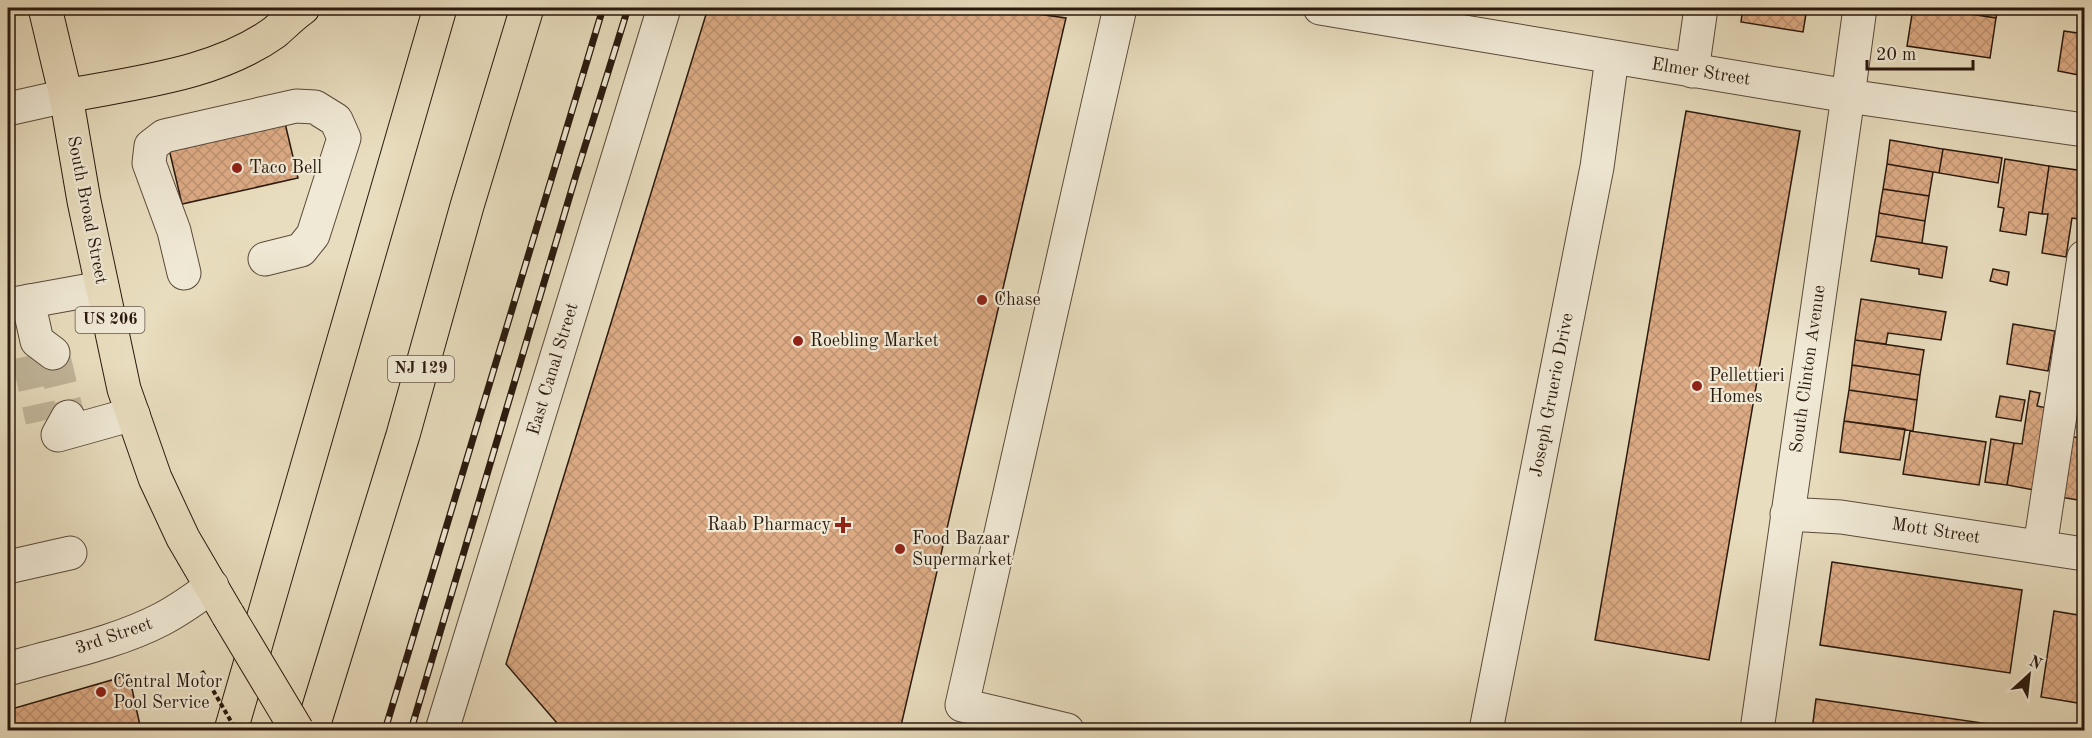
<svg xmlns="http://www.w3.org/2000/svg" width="2092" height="738" font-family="'Old Standard TT',serif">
<defs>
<pattern id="building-cross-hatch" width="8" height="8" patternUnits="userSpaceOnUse" patternTransform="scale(1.5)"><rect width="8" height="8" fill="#ddac86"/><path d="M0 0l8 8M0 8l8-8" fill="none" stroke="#be9372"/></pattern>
</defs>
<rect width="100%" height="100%" fill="#e8ddbe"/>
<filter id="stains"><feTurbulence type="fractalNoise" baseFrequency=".00333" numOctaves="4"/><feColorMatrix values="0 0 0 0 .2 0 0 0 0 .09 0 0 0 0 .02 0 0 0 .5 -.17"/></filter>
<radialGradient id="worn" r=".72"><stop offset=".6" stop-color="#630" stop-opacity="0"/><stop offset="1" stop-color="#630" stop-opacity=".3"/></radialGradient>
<path fill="url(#building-cross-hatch)" stroke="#2a190e" stroke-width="1.5" d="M708 8H994L1066 18 900 730H563L506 664Z
M1743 8H1807L1803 32 1741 22Z
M1913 8H1930L1996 18 1990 58 1907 46Z
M1930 8H1998L1996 18Z
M2064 31 2084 34V76L2058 71Z
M1686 111 1800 131 1709 660 1595 640Z
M285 123 298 178 182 204 169 149Z
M1890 140 1943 149 1939 173 1887 164Z
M1943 149 2002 158 1998 183 1939 173Z
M2005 159 2049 166 2042 214 2029 212 2026 235 2000 231 2004 208 1998 207Z
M1887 164 1933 172 1929 196 1883 189Z
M2049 166 2084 171 2078 219 2072 218 2066 257 2042 253 2048 214H2042Z
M1883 189 1929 196 1925 221 1879 213Z
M1879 213 1925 221 1922 243 1876 236Z
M1876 236 1947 247 1942 278 1919 274V269L1871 261Z
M1993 269 2009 272 2007 285 1990 281Z
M1861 299 1946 312 1941 340 1888 333 1886 344 1855 340Z
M2013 324 2055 331 2048 371 2007 364Z
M1855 340 1924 350 1920 375 1852 365Z
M1852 365 1920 375 1917 400 1849 390Z
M1849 390 1917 400 1913 431 1844 421Z
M2030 391 2040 393 2037 406 2047 408 2034 490 2007 485 2014 443 2022 444Z
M2000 396 2025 400 2021 421 1996 417Z
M1844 421 1905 429 1900 460 1840 452Z
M1910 431 1986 442 1979 485 1903 474Z
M2069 436 2084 439V501L2060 497Z
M1991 439 2014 443 2007 485 1985 482Z
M1832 562 2022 590 2010 673 1820 645Z
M2054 611 2084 616V704L2041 697Z
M129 675 141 730H8V710Z
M1816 699 2010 727 2009 730H1812Z"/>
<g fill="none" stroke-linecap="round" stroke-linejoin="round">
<path stroke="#c2b69b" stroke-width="33" stroke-dasharray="33 16" stroke-linecap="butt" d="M53 353 68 417
M28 356 42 421"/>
<g stroke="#5a4a3a" stroke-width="35">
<path id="minor" d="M1320 8 1848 96 2084 130
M1692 71 1701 8
M8 109 66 96
M184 273 174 231 149 163 151 146 164 136 296 106 315 107 336 120 344 138 313 235 301 250 265 259
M28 301 37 341 53 353
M8 305 102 288
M68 417 58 435 133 414
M1787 514 1841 517 2084 554
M2040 547 2084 257
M8 567 70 553
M8 669C58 654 114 644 162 619 179 610 196 598 212 586
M442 730 664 8
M1067 730 962 705 1120 8
M1486 730 1597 167 1612 58
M1757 730 1848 96 1860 8"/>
</g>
<g stroke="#2a190e" stroke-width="35">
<path id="major" d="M45 8 66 96 84 201 124 389 155 478 183 538 228 615"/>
</g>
<g stroke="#2a190e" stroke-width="35">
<path id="highway" d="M66 96C136 82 215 75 275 32 284 24 293 15 303 8
M231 730 440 8
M312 730 403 435 467 206 527 8"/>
</g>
<use href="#minor" stroke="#f0e9d5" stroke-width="33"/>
<use href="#major" stroke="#e8ddbe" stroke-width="33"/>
<use href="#highway" stroke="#e8ddbe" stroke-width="33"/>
<g stroke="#2a190e" stroke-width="7">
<path id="rail" d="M385 730 603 8
M411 730 576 175 628 8"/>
</g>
<use href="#rail" stroke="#f0e9d5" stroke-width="4.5" stroke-dasharray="14" stroke-linecap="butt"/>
<g stroke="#2a190e" stroke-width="35" stroke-linecap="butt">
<path id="major-bridge" d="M228 615 297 730"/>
</g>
<path stroke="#2a190e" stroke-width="4" stroke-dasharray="4.5 3" stroke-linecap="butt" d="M202 671 236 730"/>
<use href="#major-bridge" stroke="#e8ddbe" stroke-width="33"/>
</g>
<g fill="#8f2418" stroke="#f0e9d5" stroke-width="2">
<circle cx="237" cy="168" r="6"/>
<circle cx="982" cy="300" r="6"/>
<circle cx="798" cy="341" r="6"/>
<circle cx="1697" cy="386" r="6"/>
<path d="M840 516h6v6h6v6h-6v6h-6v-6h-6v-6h6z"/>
<circle cx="900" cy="549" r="6"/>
<circle cx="101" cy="692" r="6"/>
</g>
<g text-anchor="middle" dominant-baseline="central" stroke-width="4.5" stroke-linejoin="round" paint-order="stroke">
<g fill="#f0e9d5" stroke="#65574a" stroke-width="1.5">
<rect x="75.5" y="307" width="69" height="26" rx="4.5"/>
<rect x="388" y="356" width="66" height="26" rx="4.5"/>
</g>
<g font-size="16" font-weight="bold" fill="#2a190e">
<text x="110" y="320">US 206</text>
<text x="421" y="369">NJ 129</text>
</g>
<g font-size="18" fill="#2a190e" stroke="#f0e9d5">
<text transform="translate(1701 72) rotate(9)">Elmer Street</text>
<text transform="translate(87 210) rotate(79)">South Broad Street</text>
<text transform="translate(553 369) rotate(-73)">East Canal Street</text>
<text transform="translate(1808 369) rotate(-82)">South Clinton Avenue</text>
<text transform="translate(1552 395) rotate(-79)">Joseph Gruerio Drive</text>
<text transform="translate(1936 531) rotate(9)">Mott Street</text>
<text transform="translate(114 636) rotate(-19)">3rd Street</text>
</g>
<g font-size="18" fill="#2a190e" stroke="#f0e9d5" text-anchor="start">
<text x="249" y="168">Taco Bell</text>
<text x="994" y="300">Chase</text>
<text x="810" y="341">Roebling Market</text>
<text x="1709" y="376">Pellettieri<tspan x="1709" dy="21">Homes</tspan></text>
<text x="831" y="525" text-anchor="end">Raab Pharmacy</text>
<text x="912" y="539">Food Bazaar<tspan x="912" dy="21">Supermarket</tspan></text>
<text x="113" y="682">Central Motor<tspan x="113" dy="21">Pool Service</tspan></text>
</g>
</g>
<rect width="2092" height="738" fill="none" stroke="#e8ddbe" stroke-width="30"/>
<rect x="9" y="9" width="2074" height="720" fill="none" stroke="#2a190e" stroke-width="3"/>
<rect x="15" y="15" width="2062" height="708" fill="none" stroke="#2a190e" stroke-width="1.5"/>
<g transform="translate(2029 675) rotate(27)" stroke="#f0e9d5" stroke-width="4.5" paint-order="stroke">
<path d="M0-4.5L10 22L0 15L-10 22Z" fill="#2a190e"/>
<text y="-9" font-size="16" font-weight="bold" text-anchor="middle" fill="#2a190e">N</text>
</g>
<path d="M1867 60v9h106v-9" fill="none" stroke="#2a190e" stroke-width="3"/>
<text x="1876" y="60" font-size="18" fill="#2a190e" stroke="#f0e9d5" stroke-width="4.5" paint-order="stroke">20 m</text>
<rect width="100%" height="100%" filter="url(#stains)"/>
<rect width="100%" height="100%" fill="url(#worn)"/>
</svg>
